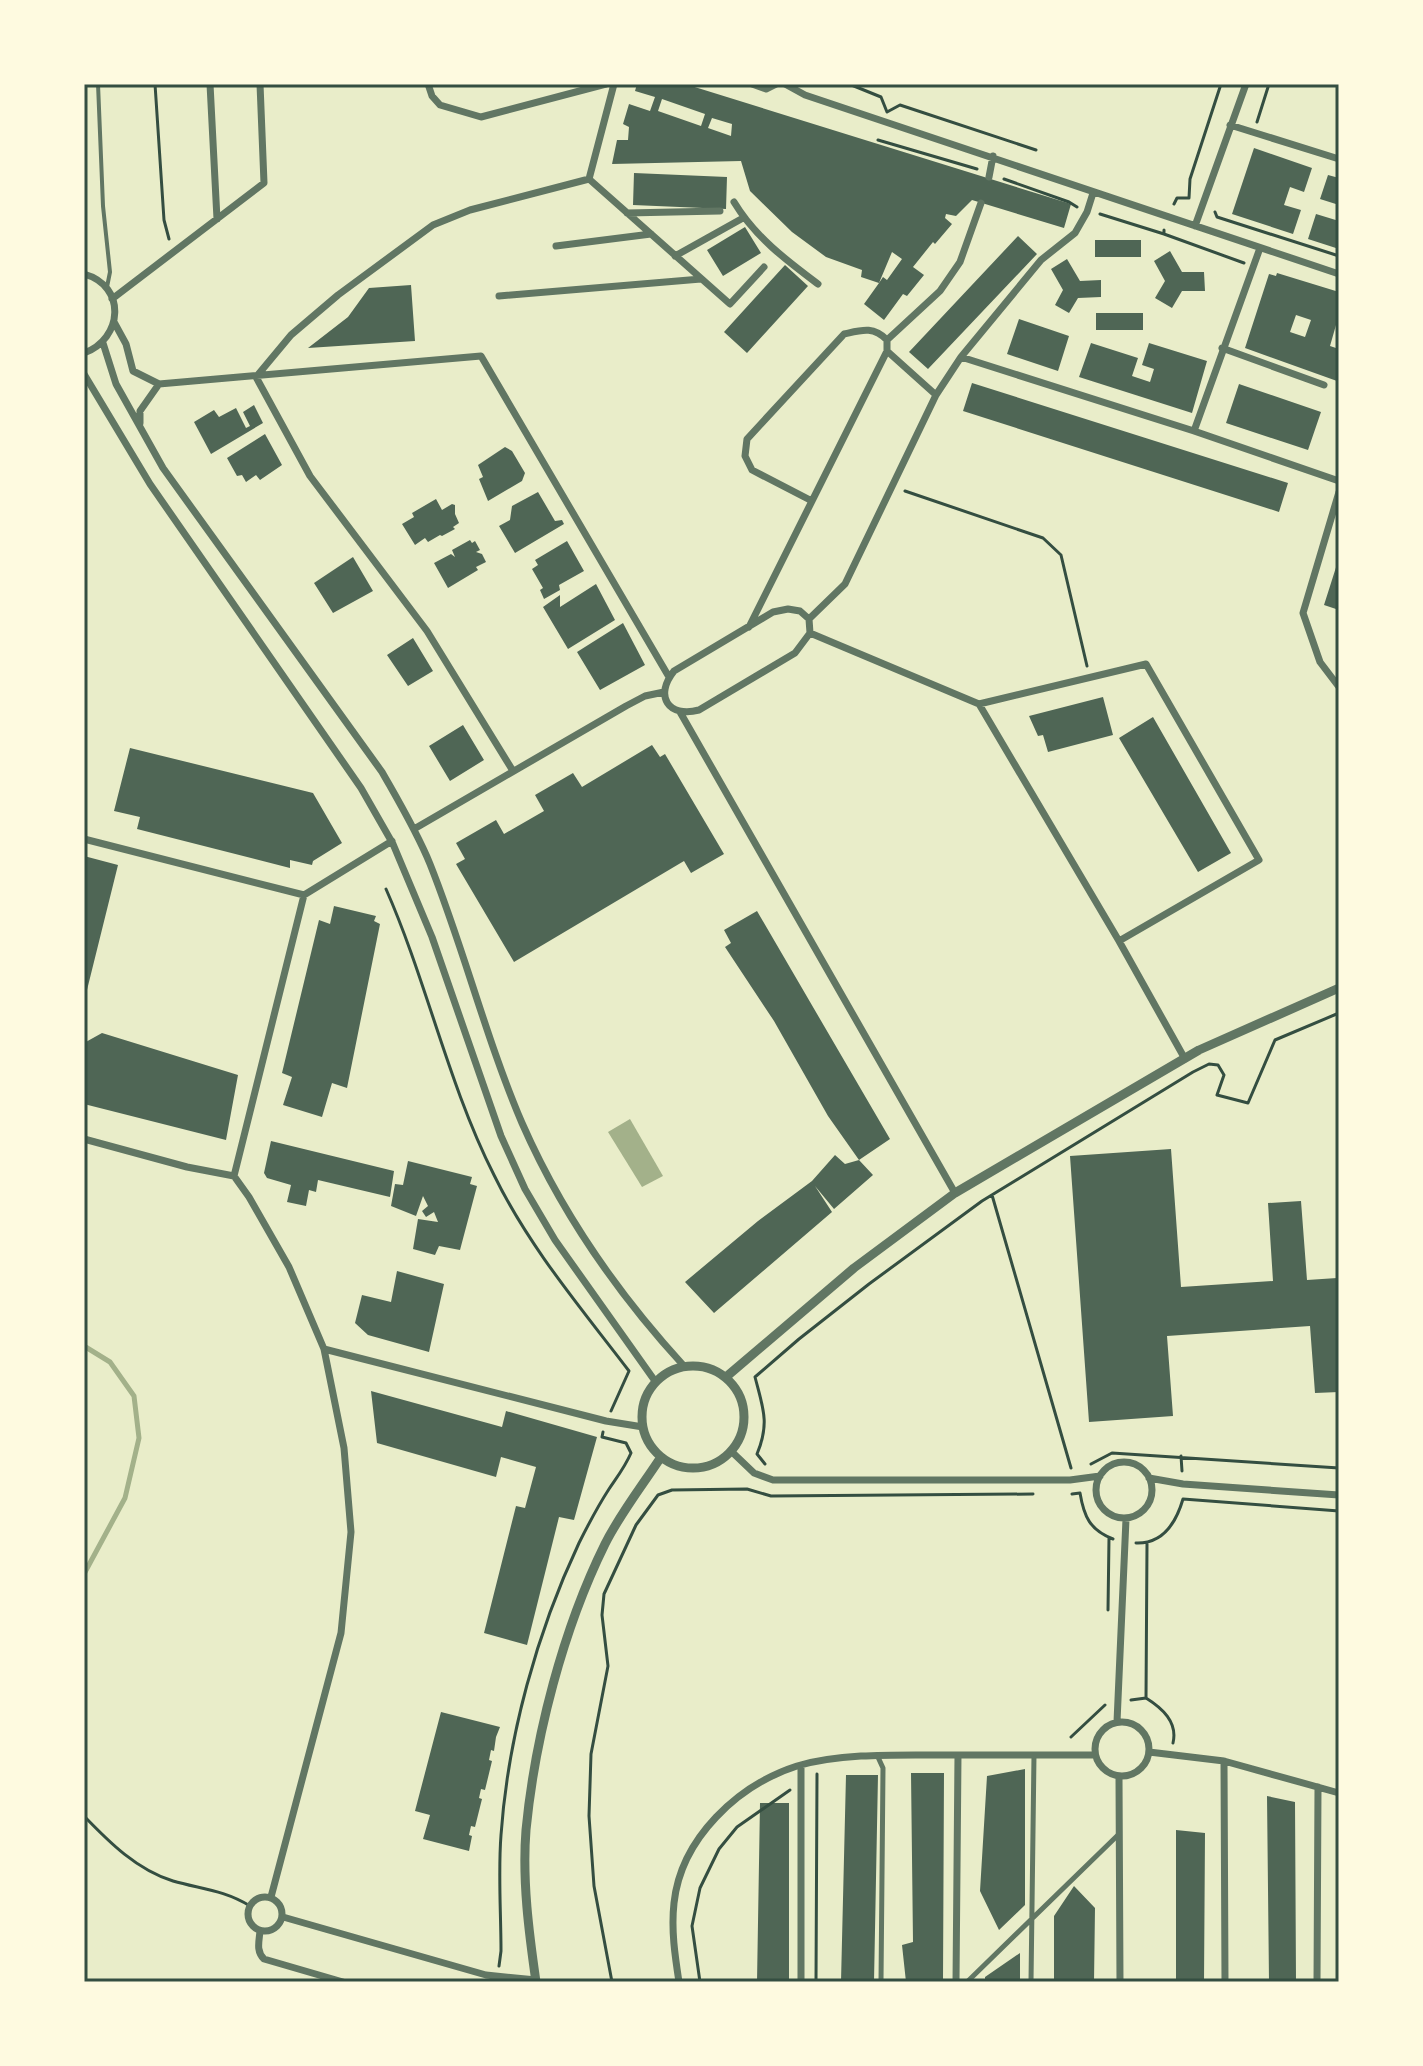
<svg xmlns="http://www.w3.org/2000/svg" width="1423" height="2066" font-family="'PT Sans Narrow',sans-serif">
<rect width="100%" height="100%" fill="#e9edc9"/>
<path fill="#a3b18a" d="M630 1119 663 1176 642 1187 608 1132Z"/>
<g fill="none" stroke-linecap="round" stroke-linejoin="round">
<path stroke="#a3b18a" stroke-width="5" d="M84 1346 110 1362 134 1396 139 1438 125 1498 84 1574"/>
</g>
<path fill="#4f6655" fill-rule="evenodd" d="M637 84H685L1071 204 1064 228 972 200 956 216 946 214 945 218 952 224 935 244 933 242 913 267 924 275 907 296 903 294 884 320 864 304 879 283 861 277 862 270 826 257 792 232 750 191 741 161 612 164 617 140H628L629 127 623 124 629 104 650 111 655 97 635 91ZM662 99 705 114 701 126 658 111ZM712 118 732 124 731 136 708 128ZM892 252 902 259 887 280 883 277 879 283Z
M1254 148 1312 168 1304 192 1290 187 1284 205 1301 210 1293 234 1232 214Z
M634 173 727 177 726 209 633 205Z
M1328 175 1339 178V205L1320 199Z
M1316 214 1339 221V249L1308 239Z
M745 227 761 253 723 276 707 250Z
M1018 236 1037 254 928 369 909 352Z
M1095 240H1141V257H1095Z
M1170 251 1182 272H1204L1205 291H1182L1172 308 1155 298 1165 281 1154 261Z
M1067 259 1080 281 1101 280V297L1078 298 1069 313 1055 305 1063 290 1051 269Z
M785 265 808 286 747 353 724 332Z
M1277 273 1339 292V326L1336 325 1330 346 1339 349 1337 381 1245 348 1269 274 1276 276ZM1296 315 1311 320 1305 337 1290 332Z
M411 285 415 341 308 348 348 317 369 288Z
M1096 313H1143V330H1096Z
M1019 319 1069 336 1058 371 1007 354Z
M1091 343 1138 358 1132 376 1150 382 1154 369 1142 365 1149 343 1207 361 1192 413 1079 377Z
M972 383 1288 483 1279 512 963 411Z
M1239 384 1321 412 1308 450 1226 423Z
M254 405 263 423 211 454 194 422 214 410 219 417 236 408 246 428 250 426 243 412Z
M265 434 282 465 260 480 256 475 246 482 242 475 237 476 227 458Z
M505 447 512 451 525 473 522 481 488 501 479 479 483 477 478 465Z
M538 492 555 521 562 520 564 524 515 553 499 526 510 520 512 506Z
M436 499 442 510 452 504 455 505V514L459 523 453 527 455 529 442 536 440 535 428 542 425 538 415 545 402 524 414 517 412 513Z
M470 540 472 543 475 541 480 550 476 552 482 554 486 562 476 567 478 570 448 588 434 563 451 554 455 557 452 550Z
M567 541 584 571 559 585 560 590 544 599 540 590 543 588 532 569 538 565 535 560Z
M353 557 373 591 333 613 314 583Z
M1338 561H1339V610L1324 605Z
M596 584 615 620 568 649 543 607 560 595V607Z
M623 623 645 665 600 690 577 652Z
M413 638 433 671 408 686 387 655Z
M1103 697 1113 735 1048 752 1043 735 1038 736 1029 716Z
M1153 717 1231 853 1198 872 1119 738Z
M463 725 484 760 450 781 429 746Z
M652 745 660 757 665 754 724 854 691 873 684 861 514 962 456 864 465 859 456 843 496 820 504 834 544 811 535 795 573 773 582 787Z
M130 748 313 793 342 843 313 861 312 865 290 860V868L137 829 140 817 114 811Z
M84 856 118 865 85 998H84Z
M334 906 376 916 374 921 380 924 347 1088 332 1083 322 1117 283 1105 292 1077 282 1073 319 920 330 924Z
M757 911 890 1139 859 1160 828 1116 774 1021 725 947 731 943 724 930Z
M102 1033 238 1075 226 1140 84 1104V1043Z
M271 1141 394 1171 390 1197 318 1180 316 1192 309 1190 306 1206 287 1202 291 1185 267 1178 264 1173Z
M1171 1149 1181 1287 1273 1281 1268 1203 1301 1201 1307 1280 1337 1278 1339 1392 1315 1393 1310 1326 1167 1336 1173 1416 1089 1422 1070 1156Z
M835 1155 845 1164 859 1160 873 1175 834 1209 815 1186 832 1212 714 1313 685 1282 758 1221 812 1181Z
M408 1161 472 1177 470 1184 477 1186 460 1250 439 1246 435 1255 413 1249 418 1219 438 1222 434 1212 426 1217 422 1211 428 1206 423 1196 416 1216 391 1206 395 1184 403 1185Z
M397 1271 444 1284 429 1352 368 1335 355 1323 362 1295 391 1302Z
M371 1391 502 1427 506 1411 597 1437 574 1520 559 1517 527 1645 484 1633 516 1506 525 1508 536 1467 501 1457 496 1477 377 1443Z
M441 1712 500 1727 496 1737 494 1751 491 1750 489 1760 492 1761 485 1790 481 1789 479 1798 482 1799 475 1827 471 1826 469 1835 472 1836 469 1851 423 1839 430 1815 415 1811Z
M1025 1769V1905L999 1930 980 1891 987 1776Z
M911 1773H944L943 1982H906L902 1945 913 1942Z
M846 1775H878L874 1982H841Z
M1267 1796 1295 1802 1296 1982H1269Z
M760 1803H789V1982H757Z
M1176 1830 1205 1833 1204 1982H1176Z
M1074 1886 1095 1908 1094 1982H1054V1916Z
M1020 1953V1982H985V1977Z"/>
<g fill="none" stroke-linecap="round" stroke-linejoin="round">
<path stroke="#344e41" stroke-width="3" d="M155 84 164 220 169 239
M849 84 881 97 887 112 900 105 1036 150
M1257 122 1269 84
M878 140 977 169
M1004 179 1069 202 1077 207
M1189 198 1190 179 1221 84
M1174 204 1177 198H1189
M1215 212 1217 217 1339 256
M1100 214 1164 234
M1164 230V234L1244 263
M905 491 1043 538 1061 555 1087 666
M386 889C427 982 448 1084 494 1175 529 1247 581 1308 629 1371L611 1411
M992 1195 1071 1468
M1181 1456 1182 1471
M765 1464 757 1454C770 1423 763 1408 755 1377L799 1339 869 1284 982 1201 1193 1072 1209 1064 1218 1065 1224 1075 1217 1095 1248 1103 1275 1040 1339 1013
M1091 1464 1112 1453 1339 1468
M1072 1494 1080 1493C1084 1517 1090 1530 1113 1539
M1136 1543C1163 1544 1176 1523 1183 1499L1339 1511
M1147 1544 1146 1698C1162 1708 1178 1722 1173 1743
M1108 1610 1109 1538
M1131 1700 1146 1698
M1071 1737 1105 1705
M84 1816C109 1842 137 1870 173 1881 201 1889 224 1890 250 1906
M499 1966 501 1951C501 1912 498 1873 501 1835 508 1736 537 1632 579 1543 588 1525 598 1506 609 1489 617 1477 625 1467 631 1453L626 1443 602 1437 603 1432
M612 1982 594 1886 589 1816 591 1754 608 1666 602 1615 604 1594 636 1525 658 1495 672 1490 747 1489 771 1496 1033 1494
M700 1982 692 1926 700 1888 719 1849 737 1827 790 1790
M816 1982 817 1774"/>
<path stroke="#617663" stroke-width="4" d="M98 84 103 206 110 272 107 287"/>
<path stroke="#617663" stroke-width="5" d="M877 1755 883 1768 881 1982
M967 1982 1118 1835
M1031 1982 1034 1755"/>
<path stroke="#617663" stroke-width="7" d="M210 84 217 219
M428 84 432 96 440 105 481 117 606 84
M752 84 766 89 776 84
M785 84 805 95 1339 274
M1230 125 1339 159
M989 177 993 156
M589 179 730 304 764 267
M734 202C755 237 786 260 818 284
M627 213 720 211
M1195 226 1246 84
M556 246 651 234
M675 256 743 218
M84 274C127 286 123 339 84 353
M499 296 701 279
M112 299 264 183 260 84
M114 322 126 344 133 371 159 384 481 356 669 677
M887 340 940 291 960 262 981 203
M103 343 116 384 163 468 382 772C399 802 417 832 430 864 464 949 486 1039 522 1123 561 1212 618 1294 684 1366
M1222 348 1324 385
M887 351 936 395
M961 357 1194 431 1339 481
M84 374 150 484 361 788 393 844 432 937 501 1136 525 1189 555 1240 655 1381
M140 423V411L159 384
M1194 431 1260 248
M1339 492 1303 613 1320 662 1339 687
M788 609 800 611 809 619 810 633 795 653 699 710C668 718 654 696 674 671L773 612Z
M809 619 845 584 936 395 961 357 1041 260 1075 233 1087 212 1093 193
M749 627 887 351V340C873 326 862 330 844 334L747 439 745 456 752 470 812 501
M810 633 979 704 1119 941 1185 1059
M979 704 1146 664 1259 860 1119 941
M680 712 955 1193
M513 771 427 631 310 476 256 377 291 335 338 295 433 225 470 210 589 179 614 84
M414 829 626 706 645 696 664 692
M84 839 304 895
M84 1139 187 1167 234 1176
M234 1176 249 1197 289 1267 324 1349 344 1448 351 1532 341 1633 271 1897
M234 1176 304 895 392 841
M324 1349 606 1421 643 1427
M732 1452 754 1473 773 1480H1070L1100 1476
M1096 1490a28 28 0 1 1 56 0a28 28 0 1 1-56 0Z
M1149 1478 1183 1484 1339 1495
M1095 1749a27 27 0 1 1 54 0a27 27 0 1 1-54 0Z
M1117 1722 1126 1519
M1149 1752 1224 1761 1339 1793
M1224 1761 1225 1982
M1119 1777 1120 1982
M248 1914a17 17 0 1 1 34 0a17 17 0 1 1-34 0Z
M283 1917 486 1975 536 1980
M260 1931C259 1942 256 1951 264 1959L343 1982
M679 1982C675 1956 671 1930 674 1903 681 1838 738 1785 797 1766 841 1753 898 1755 943 1755 993 1755 1044 1755 1095 1755
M801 1982V1765
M956 1982 958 1755
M1317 1982 1318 1787"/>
<path stroke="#617663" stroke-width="9" d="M642 1417a51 51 0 1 1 102 0a51 51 0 1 1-102 0Z
M726 1377 854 1268 955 1193 1199 1050 1339 988
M536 1982C529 1933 522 1880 526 1830 535 1737 563 1629 605 1544 620 1514 642 1486 661 1457"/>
</g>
<rect width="1423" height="2066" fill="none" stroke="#fefae0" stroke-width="172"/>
<rect x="86" y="86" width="1251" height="1894" fill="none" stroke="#344e41" stroke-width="3"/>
</svg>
